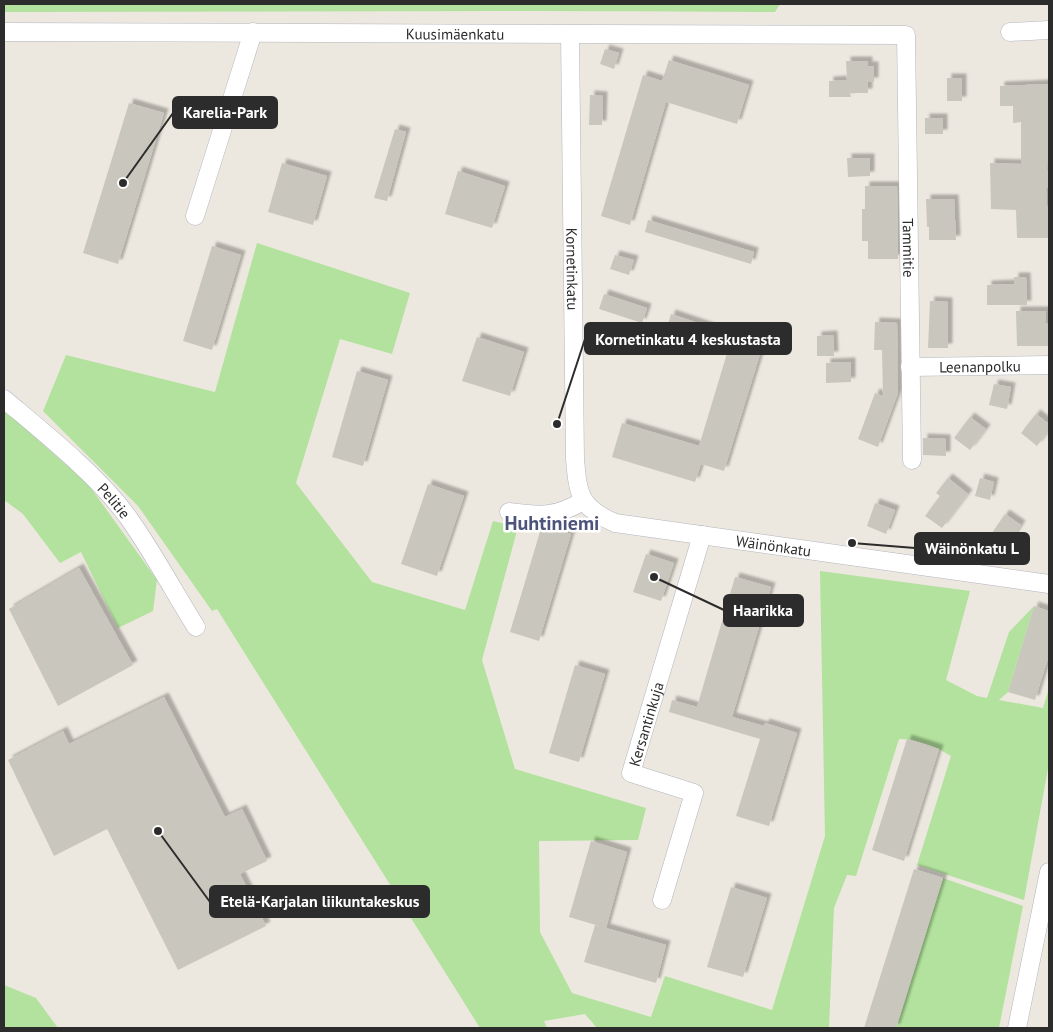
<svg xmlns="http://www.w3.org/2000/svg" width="1053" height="1032" font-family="'PT Sans',sans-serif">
<defs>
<filter id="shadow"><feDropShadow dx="4.5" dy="-4.5" stdDeviation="1" flood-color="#0004"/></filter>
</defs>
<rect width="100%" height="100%" fill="#ede8df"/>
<path fill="#b2e29d" d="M4 4H780L775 12C518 10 261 12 4 12Z
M257 243 410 293 392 354 340 339 296 483 372 582 465 610 493 521 518 527 482 660 515 769 646 808 638 840 539 841 540 932 572 993 651 1017 665 976 772 1010 825 836 820 571 970 591 946 680 977 696 987 698 1009 632 1034 606 1008 692 999 700 1043 708 1049 688V763L1024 900 917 865 951 756C937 747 916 738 899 739L856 876 847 875 834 908 829 1028H597L585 1014 544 1021 547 1028H480L217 609 212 611 138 506 43 411 66 355 215 392Z
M4 410 88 484 157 580 153 611 118 628 81 552 60 563 23 514 4 500Z
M943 878 1023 906 999 1028H896Z
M4 985 36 998 58 1028H4Z"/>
<path fill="#c9c6bd" filter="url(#shadow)" d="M605 49 619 53 614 69 600 64Z
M669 60 749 85 737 124 666 102 630 225 601 216 643 75 662 81Z
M846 61H868V66H874V82H868V93H850L851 97H829V81L847 80Z
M947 78H962V101H947Z
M1049 84 1047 170H1049V188H1046L1049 238H1017L1016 210 991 209 990 163 1021 164V122L1013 123V106H1000V86Z
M590 95 603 96 602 125H589Z
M129 103 164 113 118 264 83 253Z
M925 118H943V134H925Z
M395 129 406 132 387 201 374 198Z
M847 158H870V176L848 177Z
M282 163 327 176 313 225 268 212Z
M458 171 505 186 492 228 445 214Z
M865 186H897L898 259H868V241H862V209H865Z
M926 199H954L956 240H929V227H927Z
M648 220 754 252 751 264 645 232Z
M212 246 241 255 212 350 183 341Z
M615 255 634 260 629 275 610 269Z
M1014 277H1026L1027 305H987V285L1014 284Z
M604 294 647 308 642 323 599 309Z
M930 301 948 302V348H928Z
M1016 311H1046V323H1049V346H1017Z
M671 314 733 335 735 329 765 338 724 471 701 464 695 482 612 457 622 423 699 446 728 350 666 330Z
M875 322 897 323 898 393 878 447 858 439 875 393 883 396 882 350H874Z
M833 335 834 356H817V336Z
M477 337 524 352 510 396 462 381Z
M851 362V382L826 383V363Z
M357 371 388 380 363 466 332 457Z
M994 384 1011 387 1007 409 989 405Z
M1036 414 1049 424V430L1037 446 1021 433Z
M970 417 986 429 970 450 954 438Z
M923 438 946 439V456L923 455Z
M948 478 968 494 942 528 925 516 940 496 936 493Z
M980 478 994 482 990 500 975 496Z
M428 484 464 496 437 576 401 564Z
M875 503 895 510 886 534 867 526Z
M1005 514 1021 525 1007 547 990 536Z
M542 525 571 534 539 641 510 632Z
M646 554 674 563 661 601 633 592Z
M79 568 133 665 58 706 9 609Z
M735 577 771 587 732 717 764 726 765 723 797 733 769 826 736 816 760 739 669 712 672 700 697 707Z
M1034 606 1049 611V655L1035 700 1008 692Z
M575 665 605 674 579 762 549 753Z
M164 697 225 817 242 809 267 861 240 874 266 926 178 970 107 829 54 856 8 760 63 731 69 744Z
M907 739 939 749 904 861 872 850Z
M591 841 627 852 606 928 569 917Z
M914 869 943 878 896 1028H864Z
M731 887 767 898 743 977 707 967Z
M595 925 666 945 656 983 584 962Z"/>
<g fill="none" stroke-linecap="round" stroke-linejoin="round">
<g stroke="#b2b5bf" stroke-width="19">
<g id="minor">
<path id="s1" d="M4 32 906 35 912 460"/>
<path d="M1010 32 1049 30"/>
<path id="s2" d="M570 35 575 459C578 495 580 508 615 523L1049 584"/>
<path d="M195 216 253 32"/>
<path id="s3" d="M910 367 1049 365"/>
<path id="s4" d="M4 399C43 432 101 478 130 520 154 554 174 592 196 627"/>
<path d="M509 512C541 516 554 518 583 501"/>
<path id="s5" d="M662 900 694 793 631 773 702 535"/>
<path d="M1017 1028 1049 872"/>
</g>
</g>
<use href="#minor" stroke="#fff" stroke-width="18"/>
</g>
<g text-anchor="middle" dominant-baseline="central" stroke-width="5" stroke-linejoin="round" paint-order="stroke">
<g font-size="15" fill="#2c2c2c" stroke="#fff">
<text stroke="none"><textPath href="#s1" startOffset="451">Kuusimäenkatu</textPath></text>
<text stroke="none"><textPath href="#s1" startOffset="1115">Tammitie</textPath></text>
<text stroke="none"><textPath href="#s2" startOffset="234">Kornetinkatu</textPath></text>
<text stroke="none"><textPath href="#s3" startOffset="70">Leenanpolku</textPath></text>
<text stroke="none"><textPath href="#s4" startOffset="150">Pelitie</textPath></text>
<text stroke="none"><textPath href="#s2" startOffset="666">Wäinönkatu</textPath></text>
<text stroke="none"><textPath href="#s5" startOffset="229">Kersantinkuja</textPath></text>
</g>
<g font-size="20" font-weight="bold" fill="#4d547c" stroke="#fff">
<text x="552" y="523">Huhtiniemi</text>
</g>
</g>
<path fill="none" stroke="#2c2c2c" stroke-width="2" d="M123 183L173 113M557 424L585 339M852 543L915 548M654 577L724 610M158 831L210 902"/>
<g fill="#2c2c2c" stroke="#fff" stroke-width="2">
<circle cx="123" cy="183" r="5"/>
<circle cx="557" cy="424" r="5"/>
<circle cx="852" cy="543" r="5"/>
<circle cx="654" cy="577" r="5"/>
<circle cx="158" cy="831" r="5"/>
</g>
<g fill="#2c2c2c" stroke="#2c2c2c" stroke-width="2">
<rect x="173" y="97" width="104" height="31" rx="5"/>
<rect x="585" y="323" width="206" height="31" rx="5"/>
<rect x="915" y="533" width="114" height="31" rx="5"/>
<rect x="724" y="595" width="79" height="31" rx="5"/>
<rect x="210" y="886" width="219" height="31" rx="5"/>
</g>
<g font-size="16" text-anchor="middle" font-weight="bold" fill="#fff">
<text x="225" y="118">Karelia-Park</text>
<text x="688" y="345">Kornetinkatu 4 keskustasta</text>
<text x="972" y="554">Wäinönkatu L</text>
<text x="763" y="616">Haarikka</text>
<text x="320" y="907">Etelä-Karjalan liikuntakeskus</text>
</g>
<rect width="1053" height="1032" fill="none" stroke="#2c2c2c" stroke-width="10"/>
</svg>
